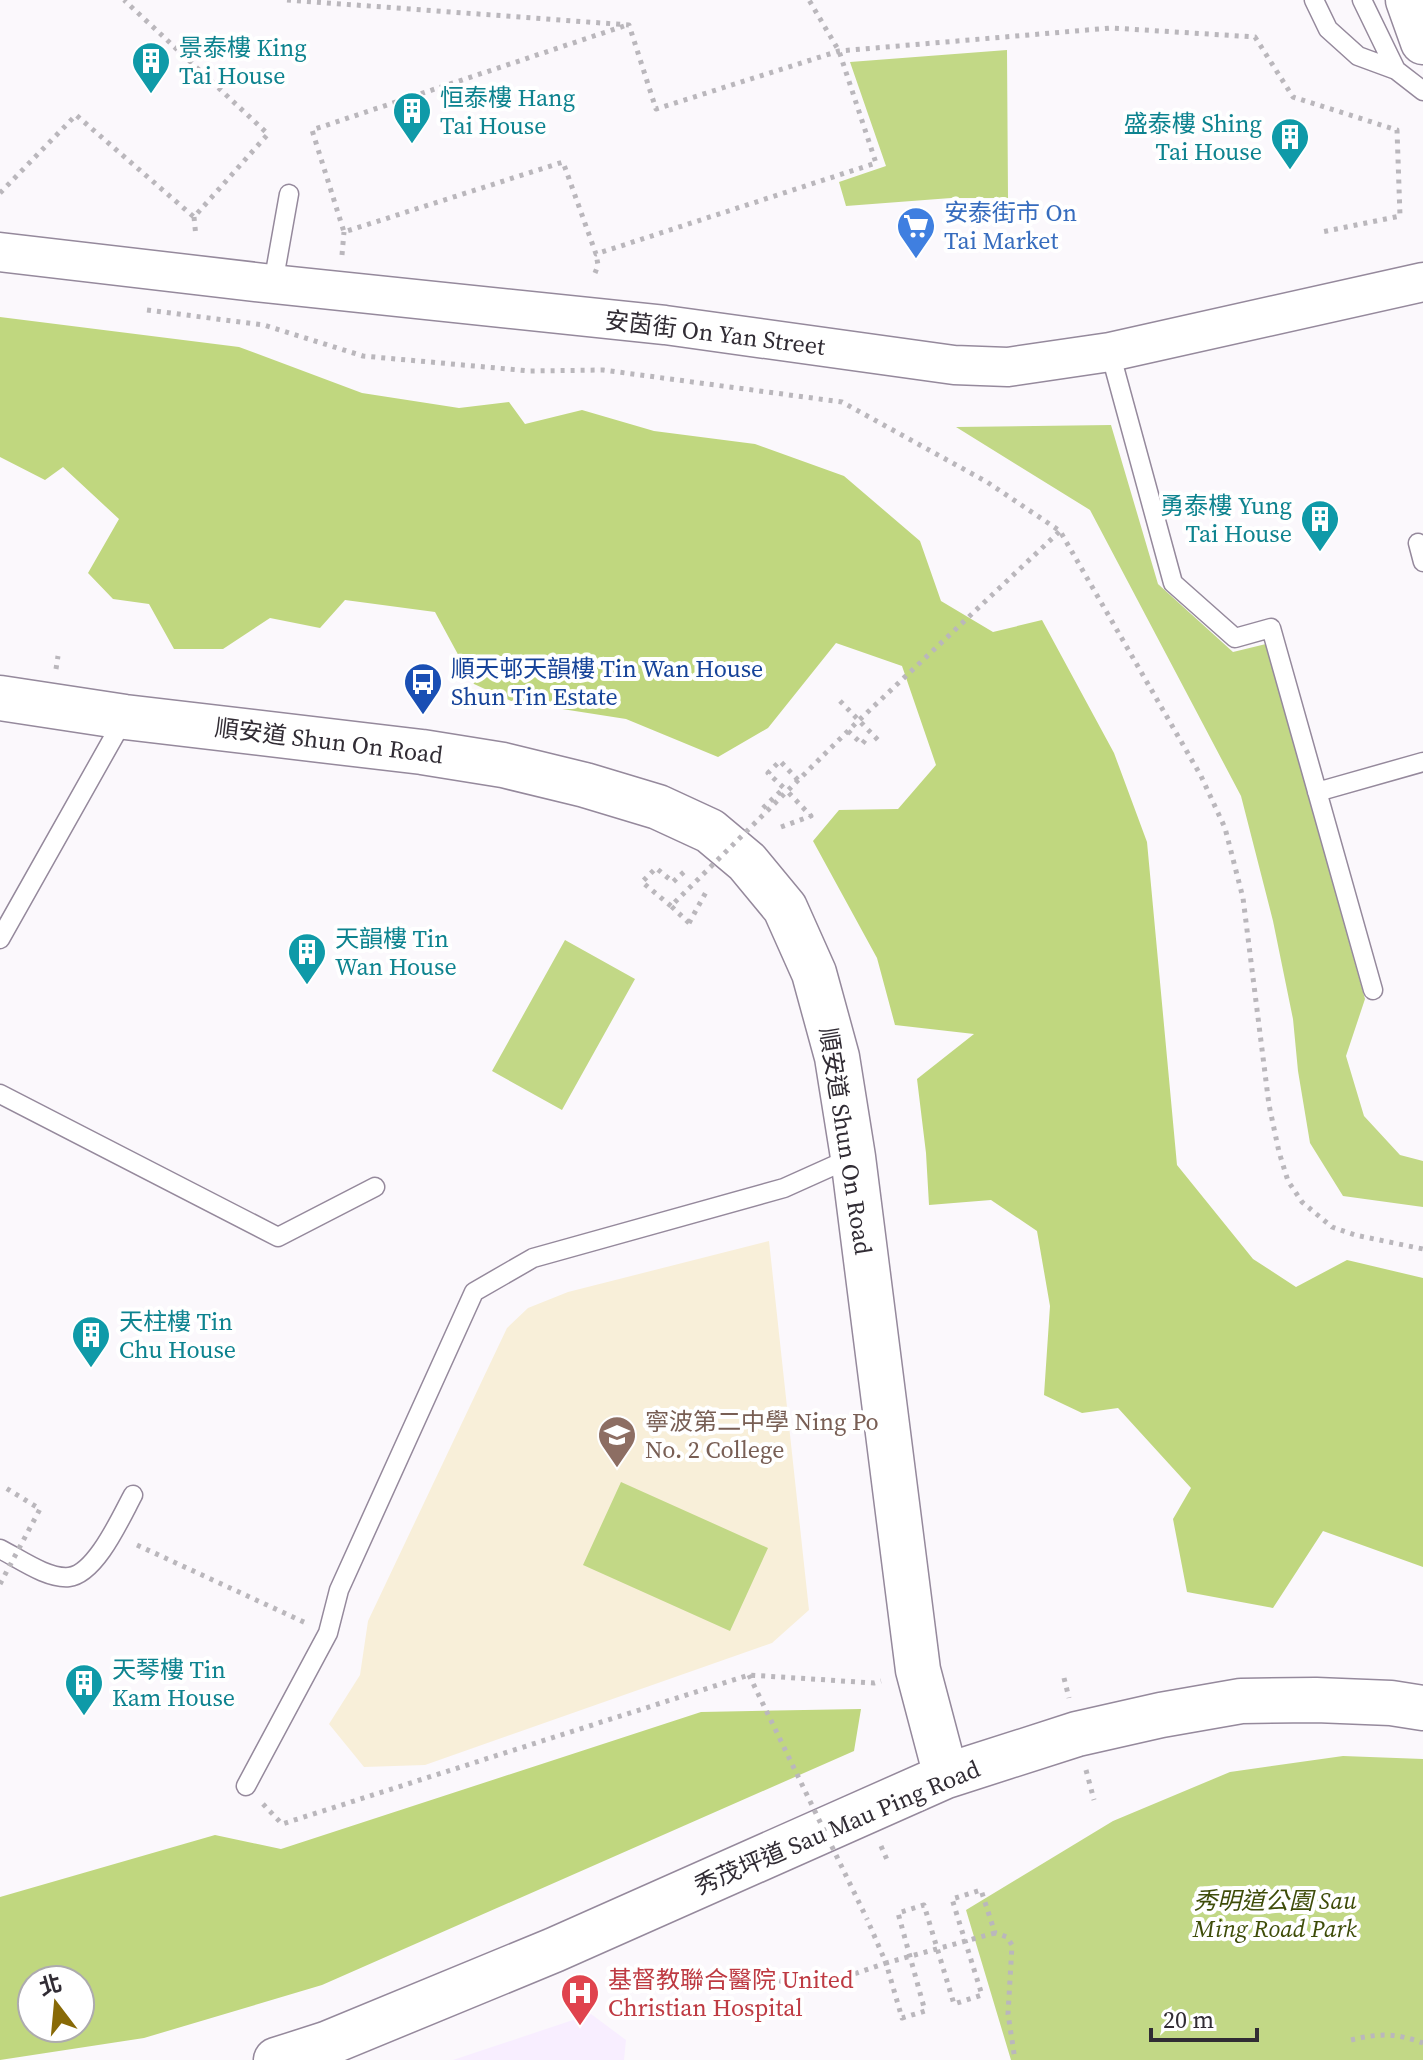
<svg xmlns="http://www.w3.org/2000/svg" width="1423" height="2060" font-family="'Source Serif 4','Noto Sans TC',serif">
<rect width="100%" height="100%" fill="#fbf8fc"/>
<path fill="#f8eeff" d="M591 2014 626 2040 624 2060H453Z"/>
<path fill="#f8efd9" d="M769 1241 809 1610 772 1643 425 1765 364 1767 329 1724 360 1675 368 1621 507 1328 528 1308 568 1292Z"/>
<path fill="#c2d886" d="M1007 50 1008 198H951L846 206 839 182 886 166 850 62Z
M1111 425 1158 584 1233 652 1266 644 1365 999 1346 1056 1364 1116 1400 1155 1423 1161V1207L1343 1196 1310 1143 1298 1071 1293 1019 1273 921 1241 796 1090 510 956 427Z
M565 940 635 979 562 1110 492 1071Z
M621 1482 768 1548 730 1631 583 1565Z
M1343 1756 1423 1759V2060H1011L966 1910 1113 1821 1230 1772Z"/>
<path fill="#c0d77f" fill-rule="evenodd" d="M0 317 239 347 362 393 459 408 509 402 525 424 582 410 654 431 755 444 844 476 920 541 941 601 993 632 1042 620 1114 753 1147 842 1177 1165 1253 1259 1296 1287 1347 1260 1423 1278V1567L1323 1531 1273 1608 1187 1592 1173 1519 1191 1488 1118 1408 1082 1413 1044 1395 1050 1306 1037 1231 991 1200 929 1205 926 1153 917 1079 974 1034 895 1025 877 958 813 841 839 810 898 809 936 765 902 666 836 643 768 728 718 757 626 719 511 701 474 684 435 612 345 600 320 628 270 618 223 649H174L149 604 113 599 88 573 119 519 63 467 45 480 0 457Z
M861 1709 854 1751 322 1985 144 2038 0 2060V1897L215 1835 281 1849 701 1712ZM80 1980V2028H32V1980Z"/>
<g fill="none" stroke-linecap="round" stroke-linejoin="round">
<g stroke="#95899c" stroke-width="21">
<path id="lane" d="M1314 0 1328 29 1358 56 1396 70 1423 91
M1362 0 1396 70
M273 284 289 194
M1110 352 1173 583 1235 638 1271 628 1373 990
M1418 543 1423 562
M1317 792 1423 762
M0 939 125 717
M0 1094 278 1237 375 1187
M0 1549C20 1559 47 1579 69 1577 96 1574 121 1517 133 1495
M246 1786 328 1633 339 1590 474 1292 533 1258 784 1188 853 1157"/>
</g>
<g stroke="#95899c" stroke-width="41">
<path id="street" d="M0 252 273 284 665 325 954 365 1008 367 1110 352 1423 282"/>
</g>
<g stroke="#95899c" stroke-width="47">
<path id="secondary" d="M1408 0 1423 42
M0 698 125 717 422 752 503 765 585 785 658 807 710 831 747 862 785 908 814 973 837 1057 853 1157 918 1670 946 1776
M276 2060 326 2044 554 1950 946 1776 1077 1734 1161 1715 1241 1701 1316 1700 1391 1703 1423 1708"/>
</g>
<path stroke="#bab7bc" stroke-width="5" stroke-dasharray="4 6" stroke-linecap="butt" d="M287 0 629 25 656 109 839 51 1111 28 1255 37 1293 97 1397 130 1400 216 1322 232
M624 26 312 130 344 232 563 162 596 254 876 163 839 51 809 0
M0 193 76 115 194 217 268 134 124 0
M194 217 196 237
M342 255 344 232
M595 273 598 265 596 254
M147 310 264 325 363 356 530 371 603 370 842 402 987 482 1060 531 1201 776 1225 828 1243 898 1269 1105 1279 1152 1288 1181 1302 1202 1332 1227 1355 1235 1423 1249
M56 669 58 656
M840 701 879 741
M848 731 862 744 867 738
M763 808 784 788 768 773 780 761 798 780
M781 827 811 816 787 791
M671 906 642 882 656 868 673 882 684 872
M689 923 706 892
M137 1545 306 1623
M1064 1678 1069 1698
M1086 1770 1094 1800
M263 1804 282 1824 749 1675 874 1683 881 1681
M881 1846 888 1862
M995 1933C958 1943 922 1953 886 1963L902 2018 925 2011 898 1913 924 1905 954 2004 982 1995 952 1899 981 1890 995 1933 1007 1937 1012 1945 1008 2014 1015 2060
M648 1968 695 1986 742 1968 807 1990 886 1963 867 1919
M1351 2040C1380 2033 1396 2033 1423 2043"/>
<use href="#lane" stroke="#fff" stroke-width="18"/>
<use href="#street" stroke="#fff" stroke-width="38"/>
<use href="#secondary" stroke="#fff" stroke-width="44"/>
<path stroke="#bab7bc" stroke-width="5" stroke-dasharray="4 6" stroke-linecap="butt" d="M689 923 671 906 856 723 1060 531
M0 1584 40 1509 6 1488
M749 1675 867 1919"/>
</g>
<defs>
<g id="building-pin" transform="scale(2)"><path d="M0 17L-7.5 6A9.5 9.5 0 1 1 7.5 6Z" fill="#0f9aa8" stroke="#fff"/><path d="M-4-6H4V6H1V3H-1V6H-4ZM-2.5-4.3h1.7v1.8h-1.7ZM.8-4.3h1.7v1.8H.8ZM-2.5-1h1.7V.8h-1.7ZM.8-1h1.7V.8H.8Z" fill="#fff"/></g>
<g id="supermarket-pin" transform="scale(2)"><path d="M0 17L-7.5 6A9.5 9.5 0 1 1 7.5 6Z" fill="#3f7fe0" stroke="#fff"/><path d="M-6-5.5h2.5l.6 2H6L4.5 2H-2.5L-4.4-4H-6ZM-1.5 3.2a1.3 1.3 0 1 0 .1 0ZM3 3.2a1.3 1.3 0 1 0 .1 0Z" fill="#fff"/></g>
<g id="bus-pin" transform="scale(2)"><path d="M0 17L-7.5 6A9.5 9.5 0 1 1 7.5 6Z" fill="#1a4fb4" stroke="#fff"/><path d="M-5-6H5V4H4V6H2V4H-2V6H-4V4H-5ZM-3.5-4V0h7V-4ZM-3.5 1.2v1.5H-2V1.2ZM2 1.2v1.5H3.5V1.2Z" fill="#fff"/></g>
<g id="school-pin" transform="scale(2)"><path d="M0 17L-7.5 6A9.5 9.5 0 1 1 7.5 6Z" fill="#8d6e63" stroke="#fff"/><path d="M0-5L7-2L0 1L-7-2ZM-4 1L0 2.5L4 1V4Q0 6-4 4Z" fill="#fff"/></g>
<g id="hospital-pin" transform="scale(2)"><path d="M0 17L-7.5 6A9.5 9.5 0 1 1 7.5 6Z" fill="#e0444e" stroke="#fff"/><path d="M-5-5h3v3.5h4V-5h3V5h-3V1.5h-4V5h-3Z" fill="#fff"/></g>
</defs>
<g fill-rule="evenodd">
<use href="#building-pin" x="151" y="61"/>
<use href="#building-pin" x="412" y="111"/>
<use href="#building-pin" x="1290" y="137"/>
<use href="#supermarket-pin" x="916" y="226"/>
<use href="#building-pin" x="1320" y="519"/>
<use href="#bus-pin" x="423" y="682"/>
<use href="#building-pin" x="307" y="952"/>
<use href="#building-pin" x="91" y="1335"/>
<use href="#school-pin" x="617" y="1435"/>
<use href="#building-pin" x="84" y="1683"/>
<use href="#hospital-pin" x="580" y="1993"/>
</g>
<g text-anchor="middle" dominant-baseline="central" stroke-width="8" stroke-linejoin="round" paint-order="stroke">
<g font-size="24" fill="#0d838f" stroke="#fff" text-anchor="start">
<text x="179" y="47">景泰樓 King<tspan x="179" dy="28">Tai House</tspan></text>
<text x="440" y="97">恒泰樓 Hang<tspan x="440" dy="28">Tai House</tspan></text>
<text x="1262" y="123" text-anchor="end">盛泰樓 Shing<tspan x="1262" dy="28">Tai House</tspan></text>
<text x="1292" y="505" text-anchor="end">勇泰樓 Yung<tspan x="1292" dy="28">Tai House</tspan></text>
<text x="335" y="938">天韻樓 Tin<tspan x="335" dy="28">Wan House</tspan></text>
<text x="119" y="1321">天柱樓 Tin<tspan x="119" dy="28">Chu House</tspan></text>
<text x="112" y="1669">天琴樓 Tin<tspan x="112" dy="28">Kam House</tspan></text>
</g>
<g font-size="24" fill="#366cbe" stroke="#fff" text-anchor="start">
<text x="944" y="212">安泰街市 On<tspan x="944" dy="28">Tai Market</tspan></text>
</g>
<g font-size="24" fill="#312c34" stroke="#fff">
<text transform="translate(715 333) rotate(7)">安茵街 On Yan Street</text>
<text transform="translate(329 741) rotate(7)">順安道 Shun On Road</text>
<text transform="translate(846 1141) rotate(81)">順安道 Shun On Road</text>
<text transform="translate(837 1827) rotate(-23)">秀茂坪道 Sau Mau Ping Road</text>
</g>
<g font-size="24" fill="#164399" stroke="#fff" text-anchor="start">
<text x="451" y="668">順天邨天韻樓 Tin Wan House<tspan x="451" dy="28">Shun Tin Estate</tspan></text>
</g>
<g font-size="24" fill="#785e54" stroke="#fff" text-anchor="start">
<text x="645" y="1421">寧波第二中學 Ning Po<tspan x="645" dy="28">No. 2 College</tspan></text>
</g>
<g font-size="24" font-style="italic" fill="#3e4c09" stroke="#fff">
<text x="1275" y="1900">秀明道公園 Sau<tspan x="1275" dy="28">Ming Road Park</tspan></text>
</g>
<g font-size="24" fill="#be3a42" stroke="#fff" text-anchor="start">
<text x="608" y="1979">基督教聯合醫院 United<tspan x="608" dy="28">Christian Hospital</tspan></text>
</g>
</g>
<g transform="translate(56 2004) rotate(344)"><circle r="38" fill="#ffffff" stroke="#adabae" stroke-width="2"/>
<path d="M0-6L14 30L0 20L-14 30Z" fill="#886a07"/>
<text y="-12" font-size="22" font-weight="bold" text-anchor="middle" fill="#312c34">北</text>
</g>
<path d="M1151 2028v12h106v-12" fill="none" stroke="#312c34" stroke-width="4"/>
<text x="1163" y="2028" font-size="24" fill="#312c34" stroke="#ffffff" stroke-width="6" paint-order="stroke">20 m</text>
</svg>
